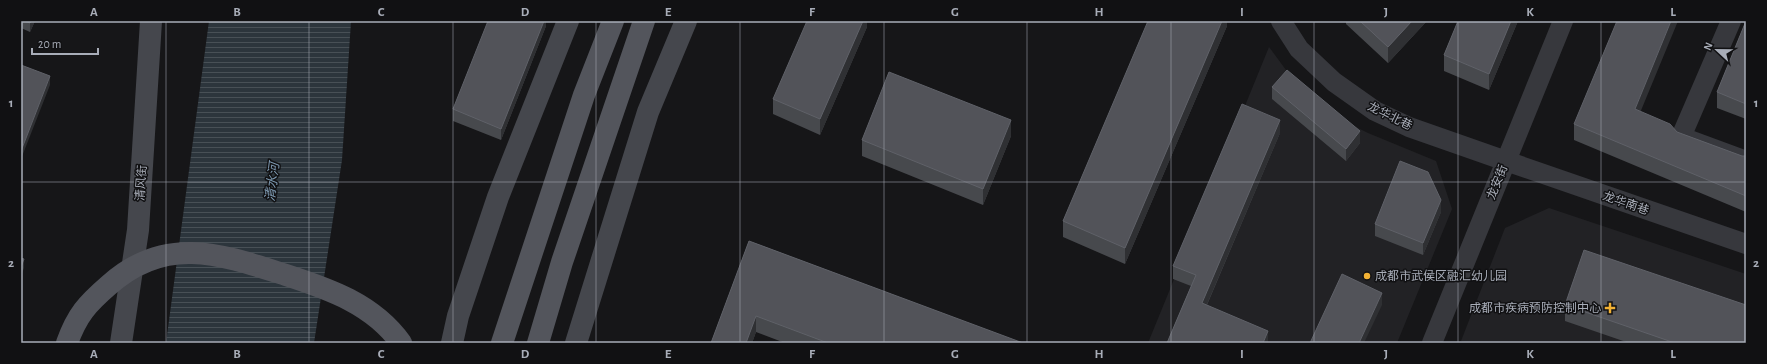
<svg xmlns="http://www.w3.org/2000/svg" width="1767" height="364" font-family="'Alegreya Sans','Noto Sans SC',sans-serif">
<defs>
<pattern id="water-rules" width="6" height="5" patternUnits="userSpaceOnUse"><rect width="6" height="5" fill="#2c353c"/><path d="M0 2.5h6" fill="none" stroke="#485056"/></pattern>
</defs>
<rect width="100%" height="100%" fill="#161618"/>
<path fill="#222225" d="M1269 47 1286 70 1342 120 1368 133 1436 161 1452 209 1397 343H1148Z
M1549 208 1746 274V343H1467L1461 341 1505 228Z"/>
<path fill="url(#water-rules)" d="M209 21H351L342 160 314 343H166Z"/>
<g fill="none" stroke-linecap="round" stroke-linejoin="round">
<path stroke="#37383d" stroke-width="20" d="M1281 21 1299 49 1334 82 1375 111 1409 127 1506 161 1746 244
M1731 21 1681 137 1746 161
M1432 343 1563 21"/>
<path stroke="#45474d" stroke-width="22" d="M121 343 138 230 151 21
M452 343 458 316 498 197 568 21
M576 343 648 112 686 21"/>
<path stroke="#53555c" stroke-width="22" d="M67 343C77 315 87 304 109 285 166 234 221 254 286 275 329 289 373 304 401 343
M502 343 584 95 613 21
M538 343 562 262 644 21"/>
</g>
<path fill="#47494d" d="M21 21H35L30 32 21 28Z
M546 21V26L501 140 453 121V109Z
M867 21V27L820 135 773 114V99Z
M1227 21V26L1125 264 1063 237V221Z
M1346 21H1426V22L1388 63 1346 24Z
M1458 21H1518L1489 90 1444 71V55Z
M1746 21V119L1717 108V92Z
M1272 87 1360 143 1346 161 1272 99Z
M1640 112 1677 132 1742 156H1746V212L1574 140V124Z
M1280 133 1207 305 1268 343H1167L1191 286 1173 279V266Z
M1011 136 983 205 862 156V140Z
M1441 212 1423 255 1375 236V224Z
M749 241 1023 343H785L756 332 752 343H711Z
M1565 305 1746 343H1629L1565 321Z"/>
<path fill="#2f3033" d="M31 21H35L30 32V23Z
M544 21H546V26L501 140V129Z
M863 21H867V27L820 135V119Z
M1222 21H1227V26L1125 264V248Z
M1412 21H1426V22L1388 63V47Z
M1511 21H1518L1489 90V74Z
M1671 21H1678L1635 125V109Z
M50 76V85L21 159V151Z
M1011 120V136L983 205V189Z
M1280 120V133L1202 316V303Z
M1360 131V143L1346 161V149Z
M1441 200V212L1423 255V243Z
M24 259V268L21 276V267Z
M1382 293V305L1364 343H1359Z
M756 316V332L752 343H746Z
M1268 331V343H1263Z"/>
<path fill="#525359" stroke="#5f6168" d="M24 21H31L30 23Z
M488 21H544L501 129 453 109Z
M807 21H863L820 119 773 99Z
M1148 21H1222L1125 248 1063 221Z
M1360 21H1412L1388 47Z
M1458 21H1511L1489 74 1444 55Z
M1617 21H1671L1635 109 1670 124 1677 132 1742 156H1746V196L1574 124Z
M1746 21V104L1717 92Z
M21 65 50 76 21 151Z
M1287 70 1360 131 1346 149 1272 87Z
M889 72 1011 120 983 189 862 140Z
M1242 104 1280 120 1202 303 1268 331 1263 343H1167L1196 275 1173 266Z
M1400 161 1428 172 1441 200 1423 243 1375 224Z
M749 241 1023 343H828L756 316 746 343H711Z
M1584 250 1746 305V343H1675L1565 305Z
M21 258 24 259 21 267Z
M1342 274 1382 293 1359 343H1310Z"/>
<path fill="none" stroke="#a8adb8" stroke-width="1" stroke-opacity="0.55" d="M166 21V343M309 21V343M453 21V343M596 21V343M740 21V343M884 21V343M1027 21V343M1171 21V343M1314 21V343M1458 21V343M1601 21V343M21 182H1746"/>
<g fill="#f2b134" stroke="#111113" stroke-width="1.5">
<circle cx="1367" cy="276" r="4"/>
<path d="M1608 302h4v4h4v4h-4v4h-4v-4h-4v-4h4z"/>
</g>
<g text-anchor="middle" dominant-baseline="central" stroke-width="3" stroke-linejoin="round" paint-order="stroke">
<g font-size="12" fill="#a8adb8" stroke="#111113">
<text transform="translate(1390 116) rotate(26)">龙华北巷</text>
<text transform="translate(1497 182) rotate(-68)">龙安街</text>
<text transform="translate(141 183) rotate(-86)">清风街</text>
<text transform="translate(1626 203) rotate(19)">龙华南巷</text>
</g>
<g font-size="12" fill="#a8adb8" stroke="#111113" text-anchor="start">
<text x="1375" y="276">成都市武侯区融汇幼儿园</text>
<text x="1601" y="308" text-anchor="end">成都市疾病预防控制中心</text>
</g>
<g font-size="13" font-style="italic" fill="#7f9bb3" stroke="#111113">
<text transform="translate(273 182) rotate(-83)">清水河</text>
</g>
</g>
<rect width="1767" height="364" fill="none" stroke="#111113" stroke-width="44"/>
<g transform="translate(1717 50) rotate(292)" stroke="#111113" stroke-width="3" paint-order="stroke">
<path d="M0-3L7 15L0 10L-7 15Z" fill="#a8adb8"/>
<text y="-6" font-size="11" font-weight="bold" text-anchor="middle" fill="#a8adb8">N</text>
</g>
<path d="M32 48v6h66v-6" fill="none" stroke="#a8adb8" stroke-width="2"/>
<text x="38" y="48" font-size="12" fill="#a8adb8" stroke="#111113" stroke-width="3" paint-order="stroke">20 m</text>
<rect x="22" y="22" width="1723" height="320" fill="none" stroke="#a8adb8" stroke-width="1.5"/>
<g font-size="13" text-anchor="middle" font-weight="bold" fill="#a8adb8">
<text x="94" y="16">A</text>
<text x="237" y="16">B</text>
<text x="381" y="16">C</text>
<text x="525" y="16">D</text>
<text x="668" y="16">E</text>
<text x="812" y="16">F</text>
<text x="955" y="16">G</text>
<text x="1099" y="16">H</text>
<text x="1242" y="16">I</text>
<text x="1386" y="16">J</text>
<text x="1530" y="16">K</text>
<text x="1673" y="16">L</text>
<text x="11" y="107">1</text>
<text x="1756" y="107">1</text>
<text x="11" y="267">2</text>
<text x="1756" y="267">2</text>
<text x="94" y="358">A</text>
<text x="237" y="358">B</text>
<text x="381" y="358">C</text>
<text x="525" y="358">D</text>
<text x="668" y="358">E</text>
<text x="812" y="358">F</text>
<text x="955" y="358">G</text>
<text x="1099" y="358">H</text>
<text x="1242" y="358">I</text>
<text x="1386" y="358">J</text>
<text x="1530" y="358">K</text>
<text x="1673" y="358">L</text>
</g>
</svg>
